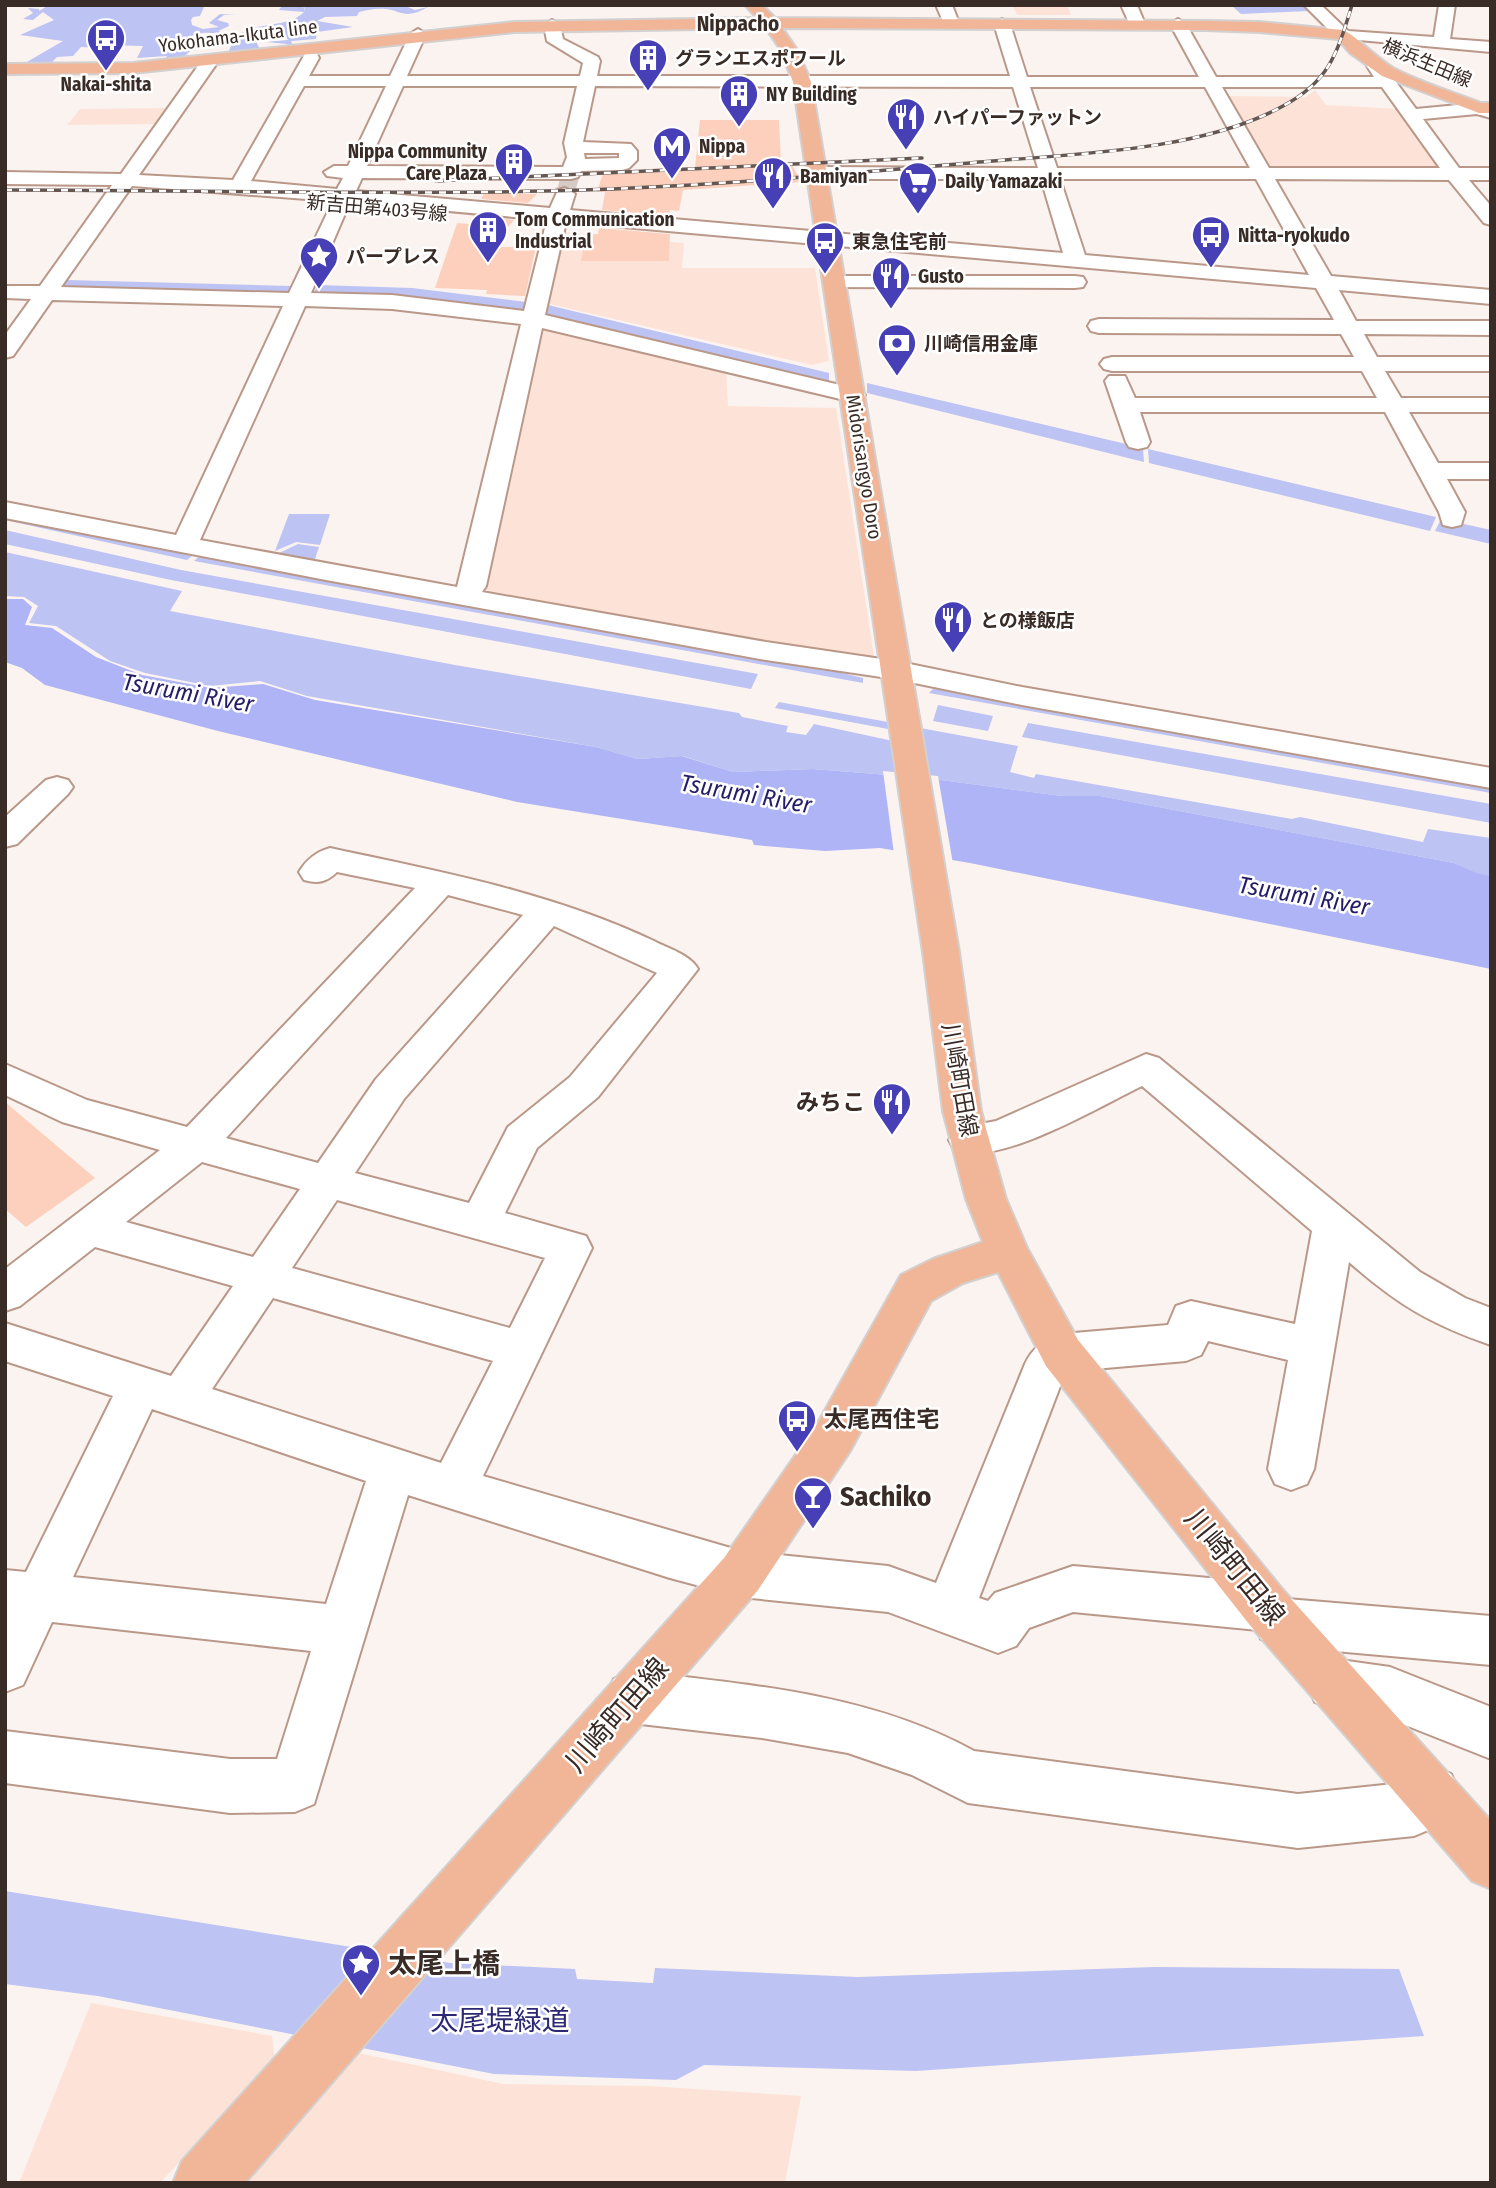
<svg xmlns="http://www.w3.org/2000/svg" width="1496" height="2188" font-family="'Fira Sans Condensed','Noto Sans JP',sans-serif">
<rect width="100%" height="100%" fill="#fbf3f0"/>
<path fill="#fde3d7" d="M1012 5H1067L1071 15H1017Z
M1315 90 1326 105 1400 109 1440 171H1269L1225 96 1306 97Z
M171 108 159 124 67 125 80 109Z
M562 232 684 243 682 268H815L829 361 812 365 545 303Z
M540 325 726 369 728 406 836 408 874 657 801 649 481 594Z
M91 2003 272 2036 275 2061 160 2183H19Z
M354 2052 503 2084 649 2086 801 2096 785 2183H238Z"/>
<path fill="#bdc3f2" d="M49 5H208L204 7 200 16 193 17 191 20 192 25 203 29 219 27 209 23 220 14 236 15H224L217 20 228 23 229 26 218 31 228 34C208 33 196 29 182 43H220L225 38 222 47 196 45 179 62 164 63 167 56 137 58 143 46 104 45 100 48 81 47 73 56 57 57 52 62 20 66 63 41 20 35 54 20 43 12 33 20 23 19 33 13 28 8 39 9V11Z
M275 5H303L305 12 304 5H403L415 10 428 7C405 20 402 11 386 9 375 8 368 10 359 12L357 16 325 17 317 21 353 27 317 32 318 29 295 30 292 36 301 31 317 33 316 39 291 41 294 48H289L287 44 266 42 288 40 283 31 261 33 258 36 261 38 255 39 261 52 227 55C230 49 233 40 238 36 254 21 287 29 304 12L279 10 282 6Z
M1231 5H1302L1308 11 1241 14Z
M66 280 291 286 287 297 58 290Z
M318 285 412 288 526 302V313L311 297Z
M548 305 829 373V386L543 318Z
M867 383 1143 448 1144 462 867 393Z
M1148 449 1436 517 1430 531 1149 463Z
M289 514H330L320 545 296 542 275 551Z
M5 516 170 548 168 550 192 556 187 560 5 520Z
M1441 519 1491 530V544L1435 531Z
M5 530 181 570 758 674 751 689 171 580 5 544Z
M298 544 319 547 314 562 275 555Z
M5 552 182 591 170 611 455 665 739 713 742 717 788 726 786 732 806 735 814 724 921 747 915 734 775 708 779 702 1018 746 1010 772 1034 778 1036 774 1292 819 1300 817 1423 842 1428 829 1491 838V876L1476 874 1454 863 1100 796H1062L926 778 813 769 733 772 683 756 638 759 596 747 307 696 260 681 210 686 145 673 110 661 56 626 29 623 38 606 24 597 5 596Z
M202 554 789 660 863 678V683L194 561Z
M937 685 1491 785V793L929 693Z
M938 705 993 716 988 731 933 721Z
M1028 723 1491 804V823L1022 737Z
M5 1891 450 1963 575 1969 577 1979 653 1983 655 1968 858 1977 1154 1967 1399 1969 1424 2036 916 2071 704 2065 676 2080 494 2074 98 1996 5 1984Z"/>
<path fill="#aeb4f6" d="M5 599H23L32 607 25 625 52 628 96 657 142 675 211 688 263 684 315 700 596 747 638 759 682 756 733 772 813 769 926 778 1062 796H1100L1454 863 1476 873 1491 876V969L970 863 880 848 825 851 754 845 752 840 517 802 218 731 45 685 22 668 5 662Z"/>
<path fill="#fbf3f0" d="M883 771 938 776 953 864 894 854Z"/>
<path fill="#fcd0bc" d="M700 120H779L781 163 790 162 802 182 683 190 679 211 670 210V216L602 210 605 192H597L603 173 695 167Z
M484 193 537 194 528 203 481 199Z
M473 216 514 220 490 247H536L525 296 486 294 487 290 435 288 457 223 469 224Z
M599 228 670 234 669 261H581L586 235 598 234Z
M5 1102 95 1178 26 1227 5 1209Z"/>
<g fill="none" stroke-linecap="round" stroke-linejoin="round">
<path stroke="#d4cbc7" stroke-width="18" stroke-dasharray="18 9" stroke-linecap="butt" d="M566 191 571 173"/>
<path stroke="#d4cbc7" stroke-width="22" stroke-dasharray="22 11" stroke-linecap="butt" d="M565 194 566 190"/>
<g stroke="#ba9889" stroke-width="4">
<path id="minor" d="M936 5H952L959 23 957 26H945Z
M1121 5H1137L1145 24 1143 27H1131Z
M1304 5H1321L1348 31 1434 37 1439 5H1455L1450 39 1491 42V52L1337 38Z
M1002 19 1010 24 1027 77H1199L1170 24 1178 19 1186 24 1216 77H1374L1367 66 1375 61 1381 62 1416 109 1479 103 1491 106V118L1477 114 1423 119 1459 168H1491V180H1469L1491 206V225L1484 223 1449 180 1275 179 1331 276 1491 290V304L1339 290 1356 321H1491V335L1364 334 1377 357H1491V371H1385L1401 398H1491V412H1409L1438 463H1491V479H1447L1465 512 1461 525 1452 527 1443 525 1439 512 1385 412H1140L1150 442 1147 447 1138 449 1129 447 1126 442 1105 381 1109 376H1125L1135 398H1377L1362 371H1112L1104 369 1100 364 1104 359 1112 357H1354L1341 334 1099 333 1091 331 1088 326 1091 321 1099 319 1334 320 1316 288 566 222 545 315 861 390 865 395 861 400 853 402 542 328 486 586 482 592 766 642 895 661 1022 687 1491 768V788L1022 705 895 679 766 660 326 580 5 518V502L176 535 283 306 52 300 13 356 5 358V335L31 299 5 298V286H40L112 185 5 184V172L121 174 203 59 209 58 217 63 139 175 233 180 305 54H317L319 58 309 76H390L410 34 418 29 426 34 407 76H580L583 63 547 41 544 25 552 20 560 25 563 39 598 57 600 61 597 76H1010L994 24ZM304 86H386L348 166H334L324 172 327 176 343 178 337 189 251 181ZM403 86H577L564 143 567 157 563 167 367 166ZM595 86 1013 87 1038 168 817 167 807 173 817 179H1041L1063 253 570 210 575 194 565 188 558 190 550 208 356 191 362 178 571 179 578 177 581 171 622 170 629 168 637 160V151L631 144 583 142ZM1030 87H1205L1250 168H1057ZM1222 87H1382L1440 168H1269ZM584 153H619V158L585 159ZM1060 179H1256L1309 275 1085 255ZM132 186 333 201 289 293 61 287ZM350 202 547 220 524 311 392 295 311 293ZM305 306 392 309 521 324 457 587 200 540Z
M836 276H1075L1083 277 1086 282 1083 287 1075 288 828 287 825 282 828 277Z
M57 777 68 780 73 787 68 794 17 844 5 847V817L46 780Z
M330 848C441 872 550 892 654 941 669 949 689 954 698 969L598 1097 537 1148 505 1213 586 1236 592 1248 483 1476 741 1551 888 1566 936 1583 1025 1364C1033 1347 1044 1340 1062 1334L1168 1325 1176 1306 1191 1301 1295 1324 1312 1231 1142 1086C1098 1107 1001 1166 955 1151L949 1140 955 1129 996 1121 1146 1054 1159 1058 1420 1272 1465 1298 1491 1308V1345C1430 1324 1397 1304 1349 1262L1314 1469 1307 1484 1291 1490 1275 1484 1268 1469 1288 1360 1208 1341 1201 1355 1186 1361 1071 1371 1064 1376 979 1598 988 1601 995 1593 1073 1566 1266 1583 1283 1590 1287 1599 1491 1616V1665L1279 1646 1261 1639 1258 1630 1073 1612 1029 1628 1016 1646 998 1653 888 1612 741 1597 670 1578 408 1495 314 1804 295 1812 230 1813 5 1783V1731L230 1759H277L311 1651 52 1622 23 1685 5 1692V1570L26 1572 113 1396 5 1361V1323L171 1376 233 1286 95 1247 20 1306 5 1311V1269L160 1150 62 1122 5 1095V1064L87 1100 187 1127 415 888 337 872C326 882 319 884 304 880L299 872C307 859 316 852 330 848ZM448 895 523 915 376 1079 318 1163 226 1138ZM554 926 657 973 570 1077 508 1127 469 1203 355 1173 404 1099ZM202 1162 300 1189 253 1257 126 1222ZM337 1200 545 1258 510 1328 292 1268ZM273 1298 493 1361 441 1463 212 1389ZM152 1409 366 1481 326 1604 73 1577Z
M1333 1659 1390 1667 1491 1707V1759L1390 1719 1333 1709 1315 1702 1308 1684 1315 1666Z
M632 1671C750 1685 868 1693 974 1751L1298 1794 1403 1783 1413 1774 1432 1766 1451 1774 1459 1793 1451 1812 1433 1828 1414 1836 1298 1848 968 1803 912 1775 848 1753 762 1738 632 1723 614 1715 606 1697 614 1679Z"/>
</g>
<g stroke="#d3d0cf" stroke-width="4">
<path id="major" d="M745 5H762L775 18 1205 21 1259 22 1343 30C1351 32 1380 61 1395 69 1422 83 1452 92 1481 103H1491V113H1479L1382 76 1350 53 1338 39 1259 32 1205 30 782 28 797 50 811 82 959 952 981 1111 1006 1199 1027 1248 1078 1340 1283 1590 1491 1821V1889L1472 1881 1249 1624 1046 1366 998 1272 963 1283 931 1301 850 1451 758 1590 245 2183H173L182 2161 724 1558 818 1423 901 1275 933 1259 983 1242 966 1199 943 1111 923 952 793 82 781 50 766 28 514 32 133 73 5 74V64L133 63 514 22 757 18Z"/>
</g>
<use href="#minor" fill="#fff" fill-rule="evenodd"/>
<use href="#major" fill="#f1b597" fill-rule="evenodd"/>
<g stroke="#645752" stroke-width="3.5">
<path id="rail" d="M436 181 922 158
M5 190C185 190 365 195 545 191 687 188 829 175 970 163 1065 154 1198 153 1283 106 1330 81 1337 53 1352 5"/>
</g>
<use href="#rail" stroke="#fff" stroke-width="2.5" stroke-dasharray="7" stroke-linecap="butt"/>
</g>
<defs>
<g id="bus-pin" transform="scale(2.0125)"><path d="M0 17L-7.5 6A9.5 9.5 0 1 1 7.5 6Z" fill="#473fb5" stroke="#fff"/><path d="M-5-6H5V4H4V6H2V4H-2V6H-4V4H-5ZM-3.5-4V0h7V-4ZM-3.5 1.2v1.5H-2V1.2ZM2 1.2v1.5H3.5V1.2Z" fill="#fff"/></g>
<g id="building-pin" transform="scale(2.0125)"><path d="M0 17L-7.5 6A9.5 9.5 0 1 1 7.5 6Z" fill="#473fb5" stroke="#fff"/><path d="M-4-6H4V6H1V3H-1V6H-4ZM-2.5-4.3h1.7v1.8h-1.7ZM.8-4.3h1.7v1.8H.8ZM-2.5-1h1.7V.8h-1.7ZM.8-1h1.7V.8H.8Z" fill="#fff"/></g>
<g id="restaurant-pin" transform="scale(2.0125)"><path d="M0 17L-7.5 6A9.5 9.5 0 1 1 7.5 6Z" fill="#473fb5" stroke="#fff"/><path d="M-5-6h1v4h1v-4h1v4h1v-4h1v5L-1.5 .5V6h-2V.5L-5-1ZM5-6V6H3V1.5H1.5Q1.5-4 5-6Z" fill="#fff"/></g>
<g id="metro-pin" transform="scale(2.0125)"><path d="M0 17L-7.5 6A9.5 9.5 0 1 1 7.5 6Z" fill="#473fb5" stroke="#fff"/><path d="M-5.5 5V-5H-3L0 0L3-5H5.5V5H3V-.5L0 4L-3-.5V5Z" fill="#fff"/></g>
<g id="supermarket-pin" transform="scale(2.0125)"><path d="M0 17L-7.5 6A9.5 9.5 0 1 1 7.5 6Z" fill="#473fb5" stroke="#fff"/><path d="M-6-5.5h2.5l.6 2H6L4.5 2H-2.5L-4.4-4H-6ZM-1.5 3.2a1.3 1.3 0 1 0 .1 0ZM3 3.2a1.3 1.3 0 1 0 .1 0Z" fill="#fff"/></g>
<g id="sight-pin" transform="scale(2.0125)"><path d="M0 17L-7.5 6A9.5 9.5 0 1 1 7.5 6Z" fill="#473fb5" stroke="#fff"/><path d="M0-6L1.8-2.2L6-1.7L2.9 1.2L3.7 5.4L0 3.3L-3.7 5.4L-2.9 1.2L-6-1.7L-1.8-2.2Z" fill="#fff"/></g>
<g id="bank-pin" transform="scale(2.0125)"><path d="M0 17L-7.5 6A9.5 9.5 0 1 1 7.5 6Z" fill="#473fb5" stroke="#fff"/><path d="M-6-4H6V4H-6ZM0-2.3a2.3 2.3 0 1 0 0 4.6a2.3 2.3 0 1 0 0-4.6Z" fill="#fff"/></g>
<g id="bar-pin" transform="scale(2.0125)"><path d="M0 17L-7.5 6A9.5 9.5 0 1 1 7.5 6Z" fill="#473fb5" stroke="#fff"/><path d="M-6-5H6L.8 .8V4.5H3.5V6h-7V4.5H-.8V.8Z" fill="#fff"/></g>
</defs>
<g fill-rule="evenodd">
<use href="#bus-pin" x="106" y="38"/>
<use href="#building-pin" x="648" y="58"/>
<use href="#building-pin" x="739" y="94"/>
<use href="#restaurant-pin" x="906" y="117"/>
<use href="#metro-pin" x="672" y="146"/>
<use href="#building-pin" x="514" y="162"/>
<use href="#restaurant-pin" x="773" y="176"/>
<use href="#supermarket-pin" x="918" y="181"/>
<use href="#building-pin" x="488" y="230"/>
<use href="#bus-pin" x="1211" y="235"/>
<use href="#bus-pin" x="825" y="241"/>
<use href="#sight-pin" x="319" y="256"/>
<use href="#restaurant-pin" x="891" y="276"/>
<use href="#bank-pin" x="897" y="343"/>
<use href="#restaurant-pin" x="953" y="620"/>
<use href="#restaurant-pin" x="892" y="1102"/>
<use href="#bus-pin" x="797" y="1419"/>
<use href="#bar-pin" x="813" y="1496"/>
<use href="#sight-pin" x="361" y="1963"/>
</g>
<g text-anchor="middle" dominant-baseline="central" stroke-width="5" stroke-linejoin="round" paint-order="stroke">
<g font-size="19" fill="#392b25" stroke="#fff">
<text transform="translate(238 36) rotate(-7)">Yokohama-Ikuta line</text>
<text transform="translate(1427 63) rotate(23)">横浜生田線</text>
<text transform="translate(377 208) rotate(5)">新吉田第403号線</text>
<text transform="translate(864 467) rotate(81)">Midorisangyo Doro</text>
</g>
<g font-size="19" font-weight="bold" fill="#392b25" stroke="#fff" text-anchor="start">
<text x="675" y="58">グランエスポワール</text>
<text x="106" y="84" text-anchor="middle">Nakai-shita</text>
<text x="766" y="94">NY Building</text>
<text x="933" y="117">ハイパーファットン</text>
<text x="699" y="146">Nippa</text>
<text x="487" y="151" text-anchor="end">Nippa Community<tspan x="487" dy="22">Care Plaza</tspan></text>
<text x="800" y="176">Bamiyan</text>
<text x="945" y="181">Daily Yamazaki</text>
<text x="515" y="219">Tom Communication<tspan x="515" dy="22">Industrial</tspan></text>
<text x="1238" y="235">Nitta-ryokudo</text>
<text x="852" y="241">東急住宅前</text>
<text x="346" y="256">パープレス</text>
<text x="918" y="276">Gusto</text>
<text x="924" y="343">川崎信用金庫</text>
<text x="980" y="620">との様飯店</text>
</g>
<g font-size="21" font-weight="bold" fill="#392b25" stroke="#fff">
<text x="738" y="24">Nippacho</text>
</g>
<g font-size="23" fill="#392b25" stroke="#fff">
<text transform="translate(960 1080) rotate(80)">川崎町田線</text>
</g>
<g font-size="23" font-weight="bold" fill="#392b25" stroke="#fff" text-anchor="end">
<text x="865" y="1102">みちこ</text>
<text x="824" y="1419" text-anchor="start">太尾西住宅</text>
</g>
<g font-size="24" font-style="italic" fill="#241d67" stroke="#fff">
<text transform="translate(188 693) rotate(10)">Tsurumi River</text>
<text transform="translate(746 794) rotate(10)">Tsurumi River</text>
<text transform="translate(1304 896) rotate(10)">Tsurumi River</text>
</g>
<g font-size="28" font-weight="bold" fill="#392b25" stroke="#fff" text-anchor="start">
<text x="840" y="1496">Sachiko</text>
<text x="388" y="1963">太尾上橋</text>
</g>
<g font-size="28" fill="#392b25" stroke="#fff">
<text transform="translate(1235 1567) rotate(51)">川崎町田線</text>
<text transform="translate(617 1715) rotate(-49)">川崎町田線</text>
</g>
<g font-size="28" fill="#2c2873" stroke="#fff">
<text x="500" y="2020">太尾堤緑道</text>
</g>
</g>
<rect width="1496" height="2188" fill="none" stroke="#392b25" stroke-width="14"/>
</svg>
